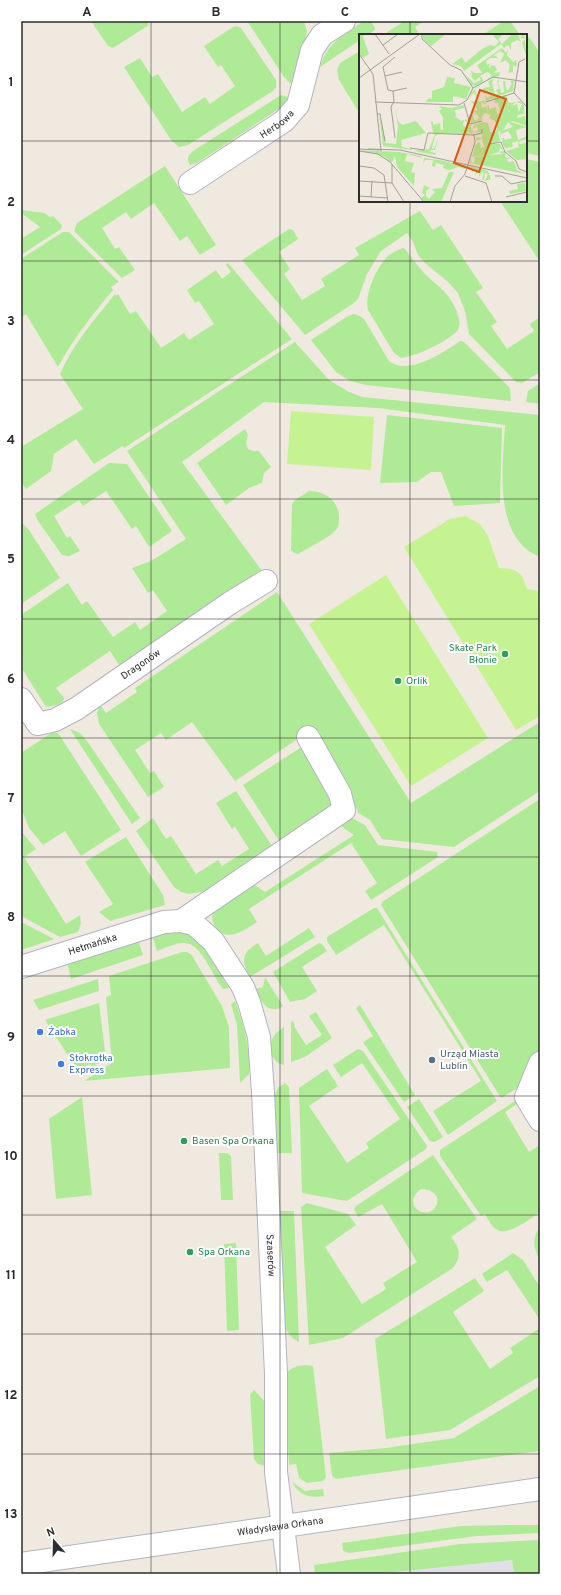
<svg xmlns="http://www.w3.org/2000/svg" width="561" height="1595" font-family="Overpass,sans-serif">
<rect width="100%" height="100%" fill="#f0e9df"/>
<path fill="#e2dfe8" d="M512 1560 514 1574H376Z"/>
<path fill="#afeb96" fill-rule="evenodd" d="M91 21H147L149 25 113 48 108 46Z
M247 21H304L307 31 296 84 290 83 284 77Z
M364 21H371L375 28V30L368 35H360V40L320 67C327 43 345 33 364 21Z
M405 21H424L415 27 418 32 414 35H389L387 32Z
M504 21H510L520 35H482Z
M236 26 241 28 276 80V87L273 91 188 145 179 147 171 140 124 67 140 58 152 77 158 74 182 112 205 97 210 104 235 86 221 65 218 67 204 46 233 27Z
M529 37 540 53V156L526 153V39Z
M360 51V114L339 80 337 70 340 63Z
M281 95 291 98 283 106 197 163 190 165C186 158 188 156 193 151Z
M526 159 540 162V262L500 201H526Z
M165 166 216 245 200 255 187 236 180 241 154 203 131 219 126 212 102 228 115 249 119 247 135 270 122 278 74 231 77 223Z
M21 210 44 213 50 217 53 216 62 225 61 229 21 255V239L40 227 21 213Z
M420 211 433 230 441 225 483 288 476 292 497 322 491 326 507 349 534 331 530 324 540 317V372L522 383 516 382 469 334 465 311 458 293 448 282 425 263 418 255 413 242 407 233 381 251 367 274 358 299 354 303 305 335 242 260 289 229 293 230 298 239 279 252 290 269 284 274 302 300 325 286 321 279 359 255 355 248Z
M63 232H69L119 282 111 287 113 290C92 315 73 339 58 367L26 314 21 318V259Z
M403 248 405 249C411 257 417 265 424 273 440 289 448 290 457 312 458 317 461 322 459 327 458 333 449 337 444 341 430 349 417 355 401 358L394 353 368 310C364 295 376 269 386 258 391 253 397 250 403 248Z
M228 263 292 339 124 448 123 446 94 464 76 439 54 454 51 471 26 489 21 482V447L83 409 60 374C73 344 94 320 115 294L116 296 118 294 130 314 136 311 161 348 184 333 189 340 214 324 199 301 195 303 187 290 216 270 222 279 231 272 226 265Z
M354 314 360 316 364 319 389 361C408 376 443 353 460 341L464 342 510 388 511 401 366 385 350 381 336 372 311 340 348 316Z
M295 342 329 380 349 392 363 397 540 415V557C492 538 503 466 505 425L378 408 264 402 182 462 262 571 121 668 110 651 56 688 64 698 63 702 57 705 46 707 21 667V615L68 583 82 605 87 601 113 637 135 622 140 630 167 611 153 590 148 593 132 568 151 561 186 539 127 451Z
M540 383V404L526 402 528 391Z
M387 415 502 428 500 503 454 506 441 472H431L417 482 380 483Z
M245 429 248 435 246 443 248 449 253 451H259L271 467 264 473 262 483 249 488 226 505 197 463Z
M109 463 127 464 172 531 149 547 136 526 132 529 106 491 83 506 79 500 54 516 67 538 70 536 80 551 69 556 62 555 38 521 35 514Z
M309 491C326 491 340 502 339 519 339 523 338 528 335 531 330 537 306 549 298 554L294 553 291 550 292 504 295 500Z
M21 522 29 530 60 578 21 604Z
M277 592 411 803 540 722V791L454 847 382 839 370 820 357 812 358 811 309 727 297 733 299 738 235 781 192 722 166 740 161 733 135 750 150 773 154 771 164 787 148 797 99 724 97 713 100 705 106 713 137 692 135 688Z
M70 729 80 733 87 741 140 818 132 824Z
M53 732 58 733 121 830 81 856 65 831 43 845 29 828 21 808V753Z
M303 746 336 804 281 844 243 785Z
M236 791 274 849 207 891 189 894 181 892 174 887 136 831 153 818 166 839 171 836 196 874 218 860 222 866 249 849 235 827 232 829 216 803Z
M540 799V1054L529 1081 501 1098 381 905 382 902Z
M350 817 365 825 378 845 437 852 438 857 371 900 365 891 377 883 351 843 249 909 257 922C245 930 225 944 215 926 212 922 211 916 214 911 216 906 243 886 249 881L265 892 354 835 338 824Z
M21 831 36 849 24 857 66 924 80 915 81 923 78 932 60 937 21 916Z
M126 837 163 895 165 905 110 921 99 912 113 904 85 862Z
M374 908H377L497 1101 448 1135 433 1111 481 1081 384 925 336 955 327 941V937Z
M21 922 54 939 21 950Z
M309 928 315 937 250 977C241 961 241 953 258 943L266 956Z
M168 930C175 931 183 931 189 935 207 944 219 972 229 988L223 989C213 977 201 942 184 943 175 943 165 948 157 951L152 935Z
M138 939 143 955 71 979 68 967V963Z
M319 943 322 944 327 951 302 967 317 991 305 999 290 1002 273 972Z
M182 952H187L191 954 222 1006 229 1027 230 1068 84 1081 112 1063 106 997 111 995 109 976Z
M265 977 283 1006C268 1016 260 1001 256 989L263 987Z
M98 979 99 991 39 1010 33 1000Z
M235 1001C243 1022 251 1051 249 1074L240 1083 237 1025 231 1004Z
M99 1003 106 1059 92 1067 90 1064 78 1071 45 1020Z
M360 1005 415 1095 404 1102 363 1042 373 1036 356 1008Z
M316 1012 332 1038 305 1057 291 1062V1022L293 1021 295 1025 294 1026 306 1045 322 1035 309 1016Z
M284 1027V1065C271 1063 267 1046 274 1036 276 1032 280 1030 284 1027Z
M358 1049 363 1051 427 1146 426 1149 347 1201 302 1193 299 1088 327 1069 338 1086 309 1106 347 1163 369 1148 366 1143 400 1119 362 1063 341 1077 333 1065Z
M285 1083 289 1087 292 1153H275L273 1099 278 1088Z
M82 1097 92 1195 56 1199 49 1119Z
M419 1099 443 1137 435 1142 430 1141 407 1107Z
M518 1099 520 1102 505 1112 529 1152 540 1145V1212C531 1218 506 1238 496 1229 491 1226 488 1219 485 1214L481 1216 440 1156V1150Z
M219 1153H227L231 1156 233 1200H221Z
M433 1155 477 1219 451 1237C460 1248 462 1256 453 1268L343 1338 309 1345 301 1207 307 1203 348 1214 356 1225 325 1247 362 1304 386 1289 383 1283 417 1262 382 1204 358 1217 354 1209 356 1206ZM421 1189C430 1189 440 1194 437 1204 430 1223 399 1206 421 1189Z
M280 1211H294L299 1342C291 1338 287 1333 284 1324Z
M540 1227V1260C533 1249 532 1237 540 1227Z
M236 1243 239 1330 227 1331 224 1244Z
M513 1253 523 1260 540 1287V1320L507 1270 487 1282 482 1274Z
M475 1278 484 1291 453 1312 490 1369 513 1353 510 1348 540 1328V1376L450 1430 386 1439 375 1339Z
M305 1365 313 1366 326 1477 323 1481 307 1483 299 1478 296 1464 289 1465 284 1378C288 1368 295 1366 305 1365Z
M540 1386V1451L336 1479 332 1476 329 1453 386 1448 454 1438Z
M254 1390 266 1403 269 1447 265 1466 258 1464 254 1459 250 1395Z
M292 1482 305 1491 323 1489 324 1496C310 1498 299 1496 292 1482Z
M508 1525H540V1533L477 1536 349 1553 343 1551 342 1543 461 1526Z
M540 1540V1574H514L512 1560 376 1574H315L314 1565 460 1544Z"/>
<path fill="#c5f391" d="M291 411 374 417 371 470 287 464Z
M465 516 480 524 488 536 499 568C517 569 521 570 527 589L539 591 540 593V716L516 730 404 547 450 519Z
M386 575 488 738 411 786 309 624Z"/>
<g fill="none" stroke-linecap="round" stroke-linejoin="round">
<g stroke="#b2b4c2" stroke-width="24">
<g id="minor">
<path id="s1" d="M190 183 284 121 298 105 312 50 322 35 344 21"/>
<path id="s2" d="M21 699 38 724 55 720 76 709 230 603 266 581"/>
<path d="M181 921 344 810 340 794 308 737"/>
<path id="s3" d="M21 967 164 922 181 921 194 924 213 941 243 987 249 1002 259 1037 263 1092 276 1374V1472L289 1574"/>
<path d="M540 1063 526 1097 540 1120"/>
</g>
</g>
<g stroke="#b2b4c2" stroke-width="24">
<g id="tertiary">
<path id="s4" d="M21 1564 540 1489"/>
</g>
</g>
<use href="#minor" stroke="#fff" stroke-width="22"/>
<use href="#tertiary" stroke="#fff" stroke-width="22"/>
</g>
<path fill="none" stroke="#2d2d2d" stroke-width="1" stroke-opacity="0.55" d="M151 21V1574M280 21V1574M410 21V35M21 141H360M526 141H540M410 201V1574M21 261H540M21 380H540M21 499H540M21 619H540M21 738H540M21 857H540M21 976H540M21 1096H540M21 1215H540M21 1334H540M21 1454H540"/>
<g fill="#2e9e5b" stroke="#fff" stroke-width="1.5">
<circle cx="505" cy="654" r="4"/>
<circle cx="398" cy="681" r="4"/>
<circle cx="184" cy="1141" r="4"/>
<circle cx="190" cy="1252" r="4"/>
</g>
<g fill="#3f7fe0" stroke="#fff" stroke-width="1.5">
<circle cx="40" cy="1032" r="4"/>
<circle cx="61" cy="1064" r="4"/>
</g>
<circle fill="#5c6f8a" stroke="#fff" stroke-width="1.5" cx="432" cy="1060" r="4"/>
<g text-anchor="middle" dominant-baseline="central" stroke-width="4" stroke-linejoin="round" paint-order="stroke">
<g font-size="10" fill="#2d2d2d" stroke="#fff">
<text stroke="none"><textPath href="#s1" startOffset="105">Herbowa</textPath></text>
<text stroke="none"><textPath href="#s2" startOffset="150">Dragonów</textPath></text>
<text stroke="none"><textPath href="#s3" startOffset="75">Hetmańska</textPath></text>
<text stroke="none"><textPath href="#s3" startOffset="532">Szaserów</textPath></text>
<text stroke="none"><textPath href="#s4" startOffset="262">Władysława Orkana</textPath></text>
</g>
<g font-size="10" fill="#27864d" stroke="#fff" text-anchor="start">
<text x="497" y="648" text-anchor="end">Skate Park<tspan x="497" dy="12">Błonie</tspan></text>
<text x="406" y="681">Orlik</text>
<text x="192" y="1141">Basen Spa Orkana</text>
<text x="198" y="1252">Spa Orkana</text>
</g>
<g font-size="10" fill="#366cbe" stroke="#fff" text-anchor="start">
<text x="48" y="1032">Żabka</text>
<text x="69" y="1058">Stokrotka<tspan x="69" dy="12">Express</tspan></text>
</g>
<g font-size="10" fill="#4e5e75" stroke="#fff" text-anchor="start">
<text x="440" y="1054">Urząd Miasta<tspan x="440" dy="12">Lublin</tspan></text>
</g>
</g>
<g transform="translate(359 34)">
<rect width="168" height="168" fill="#f0e9df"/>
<path d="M0 0H6L4 3 10 20 4 24 0 20ZM66 0H87L72 12 65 6 63 2ZM133 0H142L143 2 139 5 143 10 153 0H161L158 1 161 3 165 0 168 24 163 9 166 5 160 3 162 8 158 6 152 9V16L149 11 145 14 142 10 105 37 102 32 93 30 103 23 106 29 123 15 131 11 136 12 140 8ZM143 14 147 19 149 15 148 21 154 28 157 26 159 27H157L158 30 157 33 154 31V38L149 39 151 31 147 26 141 29 145 20 141 17 135 21 139 24H131L127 27 128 31 131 29 130 35 133 31 136 32 138 36 134 39 141 38 140 42 127 46 133 42 129 38 126 39 121 42 125 47 117 52 112 51 106 40 115 49 122 46 120 43 116 47 109 38 113 42 112 36 115 39H123L118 31 123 28 125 31 123 28ZM88 43 96 44 95 49 112 53 107 65 94 62V68H67L70 64 73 65V57L85 53ZM135 45 133 48 136 60H139L137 56 140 55 138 46 141 47 139 48 142 59 145 58 144 47 148 48 146 49 148 57 153 50 151 47H155L154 57 127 67 126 61 129 64 132 61 130 57 125 60 124 54 131 53 129 47ZM123 51 116 55 120 68 126 66 127 71 122 68 123 74 127 72 129 78 128 72 130 71V75L137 73 138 80 141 79 139 69H136L135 64 147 61 150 69 157 68 152 72 158 70 160 78 163 70 157 68 161 67 165 71V79H168L159 81 158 84 166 82 168 92 153 87 152 88 168 93 157 96 159 106 168 102V105L161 107 160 110 167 109 168 125 158 126 147 117 160 113 159 109 160 107 153 109 154 113 146 114 143 108 144 103 146 106 153 104 149 97 142 100V107L141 97 154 93 149 88 145 95 139 98 141 107 133 110H141L144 116 141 114 140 118 131 121 144 120 140 118 145 117 147 120 146 123 153 125H148L149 128 155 127 158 136 166 140 110 129 113 124 112 128 115 129 116 123 124 122 125 125 126 121 113 123 116 111 121 108 122 114 125 113 123 105 117 107V103L123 104V100L115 102 123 98 114 99 112 91 115 99 119 96 118 92 115 95 114 91 124 88 129 89 131 98 127 99 137 97 138 95 136 87 130 84 132 81 126 79 123 83V86L112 89 110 81 113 80 116 87 120 84 118 80 115 82 117 78 113 79 112 77 118 76 117 71 111 68 119 66 115 58 111 64 112 59 118 53ZM105 71V74L96 76 97 82 94 84 97 83 102 87 108 85 110 89 105 86 104 91 106 93 111 90 114 100 110 99V95L109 100 74 99 72 88 74 87V91L81 89 82 96H84V83L80 77 83 75 80 72 92 74ZM36 74 39 87 43 91 57 87 67 99 42 106 43 113 53 115V116L24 112 20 81 27 109 37 110 39 92ZM76 100H80L76 102 73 114 75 115 80 102 76 116H72L71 118 77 119 76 121 55 117 70 115ZM0 116 40 118 62 122 63 124 48 120 46 127 55 129 52 138 56 139 55 152 38 133 36 122 33 129 24 122ZM65 124 80 126 107 132 106 135 99 133 90 136 84 134 85 131 77 129 76 133 73 132 74 126H66L64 130ZM111 132 129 137 132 145 126 147 129 140 126 139 125 146H123L125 139 123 138 119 145 121 138 116 141 118 136 109 134ZM90 138H95L82 168H66L62 164 66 161 63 159 65 151 71 154 67 157V162L70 165 76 158 73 155 83 154ZM166 149 167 157 151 160 150 157 159 155 158 150Z" fill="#afeb96"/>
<path fill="none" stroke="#a29e98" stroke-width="1" d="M16 0 30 20M63 0V5L76 17 91 31 102 36 114 54M24 11 39 0M0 20 14 40 22 116M36 23 24 33 29 56 34 57 35 67 32 73 36 104M166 25 160 28 155 59 168 73M26 42 43 38M0 44 61 0M34 57 48 54M16 68 100 71 108 66 114 54 134 43 168 48M127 68 155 59M105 69 111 90 123 87M18 80H21L26 107M114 101 123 99V95M51 114 65 116 69 99 115 101 116 108 106 140 96 152 91 168M0 115 23 116M9 115 41 116 168 144M0 117 19 120 31 128 65 168M127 117 131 110 142 108 146 118 157 127 160 135 168 138M33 130V149L45 168M0 132 15 134 25 141 29 168M106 142 127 149 133 168M136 142H143L152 150 167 147M0 147 33 149M0 162 29 164M12 163 13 147M147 163 168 158"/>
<path fill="#df570e" fill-opacity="0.15" stroke="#df570e" stroke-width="2" d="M121 56 147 65 120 138 95 129Z"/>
<rect width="168" height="168" fill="none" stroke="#2d2d2d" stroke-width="2"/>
</g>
<rect width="561" height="1595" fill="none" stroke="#ffffff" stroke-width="44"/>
<g transform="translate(54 1541) rotate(340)" stroke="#ffffff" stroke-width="3" paint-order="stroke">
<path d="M0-3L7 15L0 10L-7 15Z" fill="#2d2d2d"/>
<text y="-6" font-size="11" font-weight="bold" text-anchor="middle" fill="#2d2d2d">N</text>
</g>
<rect x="22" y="22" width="517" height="1551" fill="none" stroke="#2d2d2d" stroke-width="1.5"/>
<g font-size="13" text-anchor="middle" font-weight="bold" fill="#2d2d2d">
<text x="87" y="16">A</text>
<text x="216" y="16">B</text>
<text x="345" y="16">C</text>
<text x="474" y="16">D</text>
<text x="11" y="86">1</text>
<text x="11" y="206">2</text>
<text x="11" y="325">3</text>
<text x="11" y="444">4</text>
<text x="11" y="563">5</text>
<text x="11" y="683">6</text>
<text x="11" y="802">7</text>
<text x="11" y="921">8</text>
<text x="11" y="1041">9</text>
<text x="11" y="1160">10</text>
<text x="11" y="1279">11</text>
<text x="11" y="1399">12</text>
<text x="11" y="1518">13</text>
</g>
</svg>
